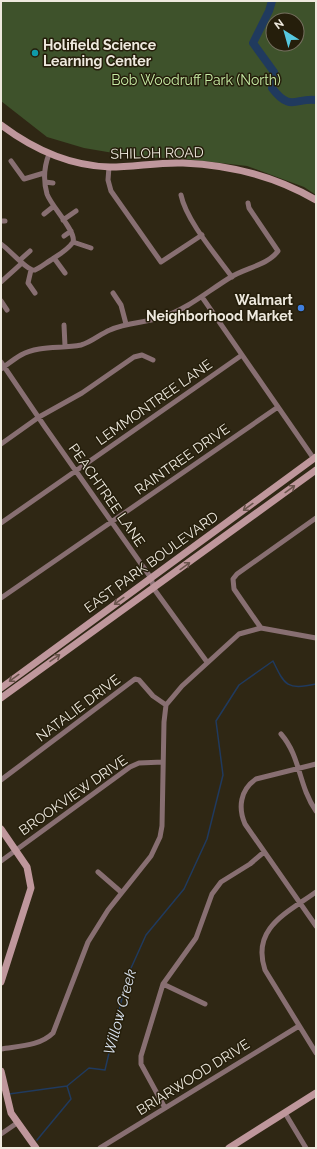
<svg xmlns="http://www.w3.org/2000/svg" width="317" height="1149" font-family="Raleway,sans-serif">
<rect width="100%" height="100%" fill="#2f2714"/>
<path fill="#3e522b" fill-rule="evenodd" d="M1 1H316V195L304 187 247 166 186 159 137 157 84 148 47 137 1 101ZM273 20H297V44H273Z"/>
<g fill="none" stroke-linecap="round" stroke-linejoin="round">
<path stroke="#203a5e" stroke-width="1.5" d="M9 1094 67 1086 89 1068 105 1070 127 977 146 935 184 889 207 839 223 775 216 721 239 685 273 661C285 686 287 690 316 684
M37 1140 71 1099 67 1086"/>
<path stroke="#203a5e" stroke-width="8" d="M272 1 269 11 253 43 274 72 272 88C291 113 296 97 316 100"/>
<path stroke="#886f72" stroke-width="5" d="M11 161 24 179 44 173
M109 167 108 180 111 191 161 262 202 235
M45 182 53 183
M181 195C186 220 216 255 232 277
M44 214 54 206
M63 220 76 211
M1 221H5
M64 236 71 231
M73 242 91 248
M1 244C9 249 28 272 35 270 40 268 46 263 51 260 58 255 68 250 73 242 77 232 51 206 47 194 43 180 44 167 49 154
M54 258 65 273
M20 260 30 251
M31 270 28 283 35 293
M1 282 22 263
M113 293 121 305 126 324
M202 297 314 459
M1 301 7 310
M64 325 65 346
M1 362 45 427 151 578 154 589 207 662
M1 369C8 364 14 359 21 355 39 345 61 349 81 345 92 342 100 334 110 330 127 322 146 323 163 317 189 308 208 291 231 277 245 268 268 265 278 251L249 208 248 203
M1 444 39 417 82 393 134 357 142 355 153 360
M1 523 242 355
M1 598 278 407
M261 628 234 589 233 579 237 574 316 518
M281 734C301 757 298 785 316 811
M316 764 256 779C240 790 238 808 245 824L316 926
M1 780 135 679 139 680 153 696 166 705
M1 861 130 767 139 763 163 762
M98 872 121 892
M316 892C287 913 251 928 265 970L316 1053
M163 984 205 1004
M1 1049C19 1046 40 1046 53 1033L88 942 108 910 151 856 160 837 162 826 164 722 166 705 182 686 239 634 261 628 316 638
M165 1108 141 1064V1056L163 984 196 938 212 894 221 882 250 864 264 852
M285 1113 306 1148
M1 1134 17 1123
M100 1148 299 1026"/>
<path stroke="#bf979c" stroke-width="7" d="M1 125C33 149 69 166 110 167 134 167 159 162 183 163 231 165 275 176 316 200
M1 688 316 457
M1 698 316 470
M1 829 27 867 31 888 1 982
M1 1071 11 1113 36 1148
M229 1148 316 1093"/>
</g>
<defs><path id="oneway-shaft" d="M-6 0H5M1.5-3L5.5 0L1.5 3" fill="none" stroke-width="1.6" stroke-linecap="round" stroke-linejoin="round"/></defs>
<g stroke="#6a544c">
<use href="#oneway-shaft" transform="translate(290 489) rotate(-36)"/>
<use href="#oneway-shaft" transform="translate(248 507) rotate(144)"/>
<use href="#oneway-shaft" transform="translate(185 566) rotate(-36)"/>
<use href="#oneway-shaft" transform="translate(119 601) rotate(144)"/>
<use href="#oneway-shaft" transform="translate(55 658) rotate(-35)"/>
<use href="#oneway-shaft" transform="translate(14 678) rotate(144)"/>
</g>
<circle fill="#0f9aa8" stroke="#251e0b" stroke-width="1.5" cx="35" cy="53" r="4"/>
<circle fill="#3f7fe0" stroke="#251e0b" stroke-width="1.5" cx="301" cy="308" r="4"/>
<g text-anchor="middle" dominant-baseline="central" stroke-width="3" stroke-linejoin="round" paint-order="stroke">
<g font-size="14" font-weight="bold" fill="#eee9de" stroke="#251e0b" text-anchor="start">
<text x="43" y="45">Holifield Science<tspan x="43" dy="16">Learning Center</tspan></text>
<text x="293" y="300" text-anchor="end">Walmart<tspan x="293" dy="16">Neighborhood Market</tspan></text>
</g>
<g font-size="14" fill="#c7eca5" stroke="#251e0b">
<text x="196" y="80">Bob Woodruff Park (North)</text>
</g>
<g font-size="14" fill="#eee9de" stroke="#251e0b">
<text transform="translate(157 153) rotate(-1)">SHILOH ROAD</text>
<text transform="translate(154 402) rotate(-35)">LEMMONTREE LANE</text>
<text transform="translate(182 459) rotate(-35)">RAINTREE DRIVE</text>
<text transform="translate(107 495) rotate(55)">PEACHTREE LANE</text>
<text transform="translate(151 562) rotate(-36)">EAST PARK BOULEVARD</text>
<text transform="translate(78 708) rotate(-37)">NATALIE DRIVE</text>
<text transform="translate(73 795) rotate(-35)">BROOKVIEW DRIVE</text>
<text transform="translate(193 1077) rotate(-32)">BRIARWOOD DRIVE</text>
</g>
<g font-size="15" font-style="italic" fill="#dce5f2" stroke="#251e0b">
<text transform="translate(120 1012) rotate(-75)">Willow Creek</text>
</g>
</g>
<rect width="317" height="1149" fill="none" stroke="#eee9de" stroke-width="4"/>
<g transform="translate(285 32) rotate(323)"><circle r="19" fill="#251e0b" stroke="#756f5f"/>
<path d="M0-3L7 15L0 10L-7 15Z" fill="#56c9e0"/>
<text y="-6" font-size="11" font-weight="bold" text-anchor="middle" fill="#eee9de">N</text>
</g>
</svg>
